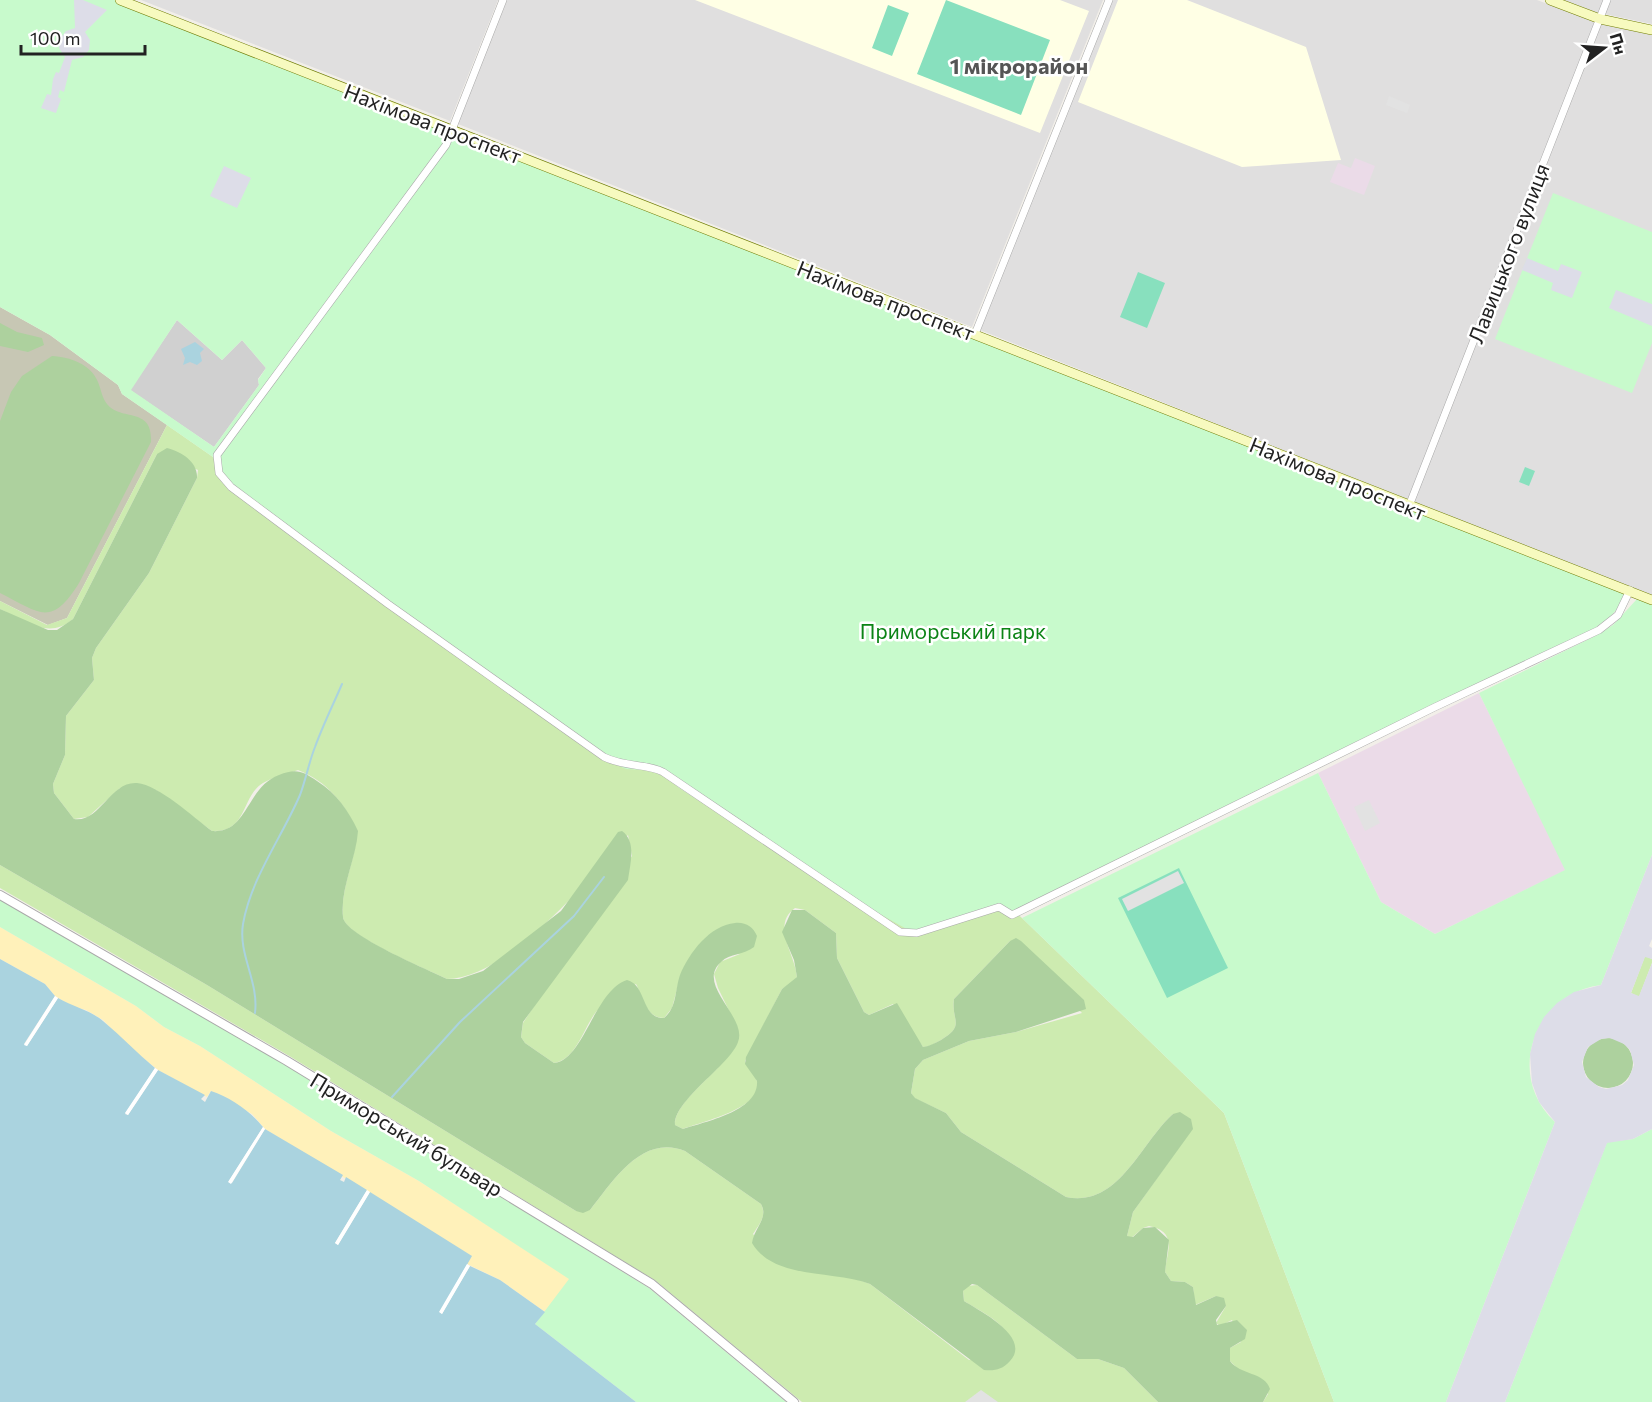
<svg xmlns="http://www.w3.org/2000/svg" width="1652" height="1402" font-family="Commissioner,sans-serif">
<rect width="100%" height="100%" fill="#f2efe9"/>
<path fill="#e0dfdf" d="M141 0H498L450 121Z
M507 0H1103L972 327 458 124Z
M1113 0H1537L1598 23 1652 35V596L980 330Z
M1563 0H1652V24L1595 12Z"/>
<path fill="#ebdbe8" d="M1355 158 1375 166 1364 195 1330 182 1338 163 1351 168Z
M1479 693 1566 870 1435 934 1381 902 1318 773Z"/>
<path fill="#ffffe5" d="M695 0H1060L1089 11 1040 133Z
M1118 0H1187L1306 47 1341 160 1242 167 1078 102Z"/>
<path fill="#d0d0d0" d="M177 320 222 360 242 340 266 368 258 379 259 385 214 447 130 390Z"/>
<path fill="#c7c7b4" d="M0 307 50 335 118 385 122 394 167 425 67 618 48 625 0 601Z"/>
<path fill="#cdebb0" d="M167 425 213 457 228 488 595 755 609 763 663 771 678 787 827 883 1002 908 1013 910 1022 918 1224 1113 1334 1402H1263L1268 1394 1257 1377 1240 1371 1230 1361V1348L1241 1342 1232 1320 1220 1326 1216 1323 1226 1306 1216 1296 1195 1305 1193 1287 1185 1282 1171 1281 1165 1272C1166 1253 1179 1232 1149 1226L1143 1228 1130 1239 1127 1236 1133 1212 1192 1129 1173 1114C1141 1142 1119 1208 1066 1197L961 1132 946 1113 914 1098 911 1093 915 1069 923 1060 969 1041 1016 1032 1082 1013 1010 941 954 999C951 1021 966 1025 941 1040 935 1043 930 1047 923 1047L893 1004 869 1015 864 1012 837 958 836 933 805 910 795 908C771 925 795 954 797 977L795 981 782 989 745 1061C747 1069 755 1073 757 1081 765 1108 701 1122 683 1129L675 1125C673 1106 711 1077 722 1063 730 1054 734 1039 738 1029L718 988 714 974 720 962 740 954 691 956 681 974 672 1008 664 1018C646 1018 643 997 636 984 624 992 605 1001 596 1012 584 1027 576 1060 554 1063L525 1043 521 1037 523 1023 632 856 628 835C590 878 507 979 447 979 429 970 344 936 343 917 340 888 356 860 357 831 345 804 327 781 298 770 287 774 273 777 263 783 241 796 248 833 212 831L156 790 120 788 88 817 74 819 54 793 53 784 65 755 66 716 94 680 92 658 96 648 149 573 197 478 198 470 157 454 73 619C49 640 25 621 0 609V601L47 625 67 618Z
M0 865 207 985 576 1211 590 1210C614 1180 642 1134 685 1151L761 1204C767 1216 760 1223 753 1234L778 1264 857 1279 870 1284 969 1360 1014 1351C1010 1324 985 1314 964 1301L963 1291 967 1286 977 1285 1077 1359H1098L1124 1368 1158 1402H802L656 1281 291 1057 0 888Z
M1645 956 1652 959V963L1639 997 1631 993Z"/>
<path fill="#add19e" d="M0 323 17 332 42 338 44 345 28 352 0 346Z
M52 356C70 357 91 364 98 382 101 389 102 398 107 404 122 422 153 406 151 442L79 583C51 628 40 613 0 593V421L11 392 22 376Z
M167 448C182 452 198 462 197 478L149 573 96 648 92 658 94 680 66 716 65 755 53 784 54 793 74 819C100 823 110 781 137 783 159 785 193 817 212 831 248 834 246 787 279 775 296 768 303 771 317 781 337 794 348 810 358 831 356 860 340 888 343 917 344 935 429 970 447 979H459L483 971 561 911 618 832 622 831C637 842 630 864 628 880L523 1022 521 1037 525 1043 554 1063C584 1060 594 991 627 980 647 985 641 1019 664 1018 677 1008 675 989 680 975 689 953 710 925 735 923 746 922 753 927 757 936L754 947C744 955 730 953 721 962 695 985 748 1017 738 1042 730 1065 673 1101 675 1125L683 1129C706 1121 759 1111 757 1081L745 1064 746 1057 782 989 797 977 794 960 782 932 792 910H805L836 933 837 958 864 1012 869 1015 897 1003 923 1047C930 1046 935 1043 941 1040 966 1025 951 1021 954 999L1010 941 1016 938 1021 941 1084 1000 1086 1009 1016 1032 969 1041 923 1060 915 1069 911 1093 915 1098 946 1113 961 1132 1066 1197C1119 1208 1141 1142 1173 1114L1180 1112 1191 1119 1193 1129 1133 1212 1127 1236 1133 1237 1143 1228 1155 1227 1169 1240 1165 1272 1171 1281 1185 1282 1193 1287 1196 1305 1216 1296 1224 1298 1226 1306 1216 1320 1217 1325 1237 1320 1247 1330 1245 1339 1230 1348V1361C1240 1375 1265 1372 1270 1389L1263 1402H1158L1124 1368 1098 1359H1077L977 1285 972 1284 963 1291 964 1301C980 1311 1032 1337 1010 1361 1002 1370 994 1371 984 1370L870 1284C834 1270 774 1280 752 1243 754 1228 769 1218 761 1204L685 1151C642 1134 614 1180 590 1210L583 1213 576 1211 207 985 0 865V609L48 630H57L73 619 157 454Z
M1583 1063a25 25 0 1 1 50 0a25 25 0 1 1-50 0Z"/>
<path fill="#fff1ba" d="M0 927 136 1006 164 1027 200 1046 331 1131 419 1181 570 1279 545 1312 500 1280 467 1264 471 1256 265 1129 252 1114 211 1091 207 1097 158 1070 128 1046 103 1020 86 1010 73 1007 55 996 45 984 0 959Z"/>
<path fill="#c8facc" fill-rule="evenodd" d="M0 0H122L1629 596 1608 619 1594 629 1016 912 1002 908 912 932 846 895 678 787 663 771 626 769 595 755 228 488 213 457 122 394 118 385 50 335 0 307ZM177 320 222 360 242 340 266 368 258 380 259 385 214 447 131 390Z
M1553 193 1652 232V343L1632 393 1495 339Z
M1637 599 1652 605V855L1601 985C1535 993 1504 1075 1555 1122L1446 1402H1334L1224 1113 1022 918 1318 773 1381 902 1435 934 1565 870 1479 693 1597 635 1613 625Z
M0 900 285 1065 649 1288 786 1402H636L535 1324 569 1279 419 1181 331 1131 200 1046 164 1027 136 1006 0 927Z
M1652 1129V1402H1505L1607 1142 1633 1139Z"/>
<path fill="#88e0be" d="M946 0 1050 40 1021 115 917 74Z
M888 5 909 13 892 56 872 48Z
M1138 272 1165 283 1147 328 1120 317Z
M1525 467 1535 471 1529 486 1519 482Z
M1179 868 1228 968 1167 998 1118 898Z"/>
<path fill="#e2e2e2" d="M1389 96 1410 105 1407 113 1386 105Z
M1369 800 1380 823 1365 831 1354 807Z
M1178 871 1184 883 1128 911 1122 899Z
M981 1390 998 1402H965Z"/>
<path fill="#dddde8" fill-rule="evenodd" d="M74 0H83L107 10 85 32 90 40 89 50 83 57 72 60 64 92 60 90 58 97 61 99 56 113 41 108 47 94 51 95 53 79 56 72 59 73 65 57 59 48 60 39 66 31 75 28Z
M224 166 251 178 237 208 210 196Z
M1527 258 1558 271 1561 264 1582 272 1572 298 1551 290 1553 283 1522 270Z
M1616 290 1652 304V326L1609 308Z
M1652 855V939L1649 946 1652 948V959L1645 957 1631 993 1639 996 1652 963V1129L1633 1139 1607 1143 1505 1402H1446L1555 1122 1539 1102 1532 1083 1530 1054 1535 1034 1544 1017 1557 1003 1574 992 1601 985ZM1610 1038 1624 1044 1630 1050 1634 1065 1628 1080 1622 1085 1606 1089 1599 1087 1586 1077 1582 1062 1588 1047 1601 1039Z"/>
<path fill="#aad3df" d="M195 342 204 349 200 353 202 361 197 365 190 362 183 365 185 358 181 349Z
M0 959 45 984 55 996 24 1044 27 1046 58 998C73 1007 90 1010 103 1021 121 1036 137 1053 155 1068L125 1114 128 1115 158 1070 205 1095 201 1099 205 1102 211 1091C231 1098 249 1110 263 1127L229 1181 232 1183 265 1129 343 1175 340 1180 344 1182 346 1177 367 1190 335 1243 338 1245 370 1192 472 1256 440 1312 442 1314 470 1266 500 1280 545 1312 535 1324 636 1402H0Z"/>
<path fill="#fff" d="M55 996 58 998 27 1046 24 1045Z
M155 1068 158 1070 128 1115 125 1113Z
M263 1127 265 1129 231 1184 228 1182Z
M367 1190 370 1192 338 1245 335 1243Z
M467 1264 470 1266 442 1314 439 1312Z"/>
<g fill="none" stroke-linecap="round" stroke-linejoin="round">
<path stroke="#aad3df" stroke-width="2" d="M255 1013C259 981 238 955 243 924 251 878 282 837 300 795 306 779 309 762 315 747 323 725 333 705 342 684
M392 1097 460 1022 574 916 604 877"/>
<g stroke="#a9a9a9" stroke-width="8">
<path id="minor" d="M503 0 446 145 217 455 219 473 231 487 388 604 604 757C627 768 646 763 663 772L900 932 917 933 999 907 1012 915 1435 707 1599 630 1618 615 1630 590
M975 334 1109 0
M1409 506 1607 0"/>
</g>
<g stroke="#a9a9a9" stroke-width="10">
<path id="tertiary" d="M0 895 287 1061 652 1284 794 1402"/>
</g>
<g stroke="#707d05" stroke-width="10">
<path id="secondary" d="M120 0 1652 600
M1550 0 1600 19 1652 30"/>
</g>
<use href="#minor" stroke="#fff" stroke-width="7"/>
<use href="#tertiary" stroke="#fff" stroke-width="8"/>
<use href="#secondary" stroke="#f7fabf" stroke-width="9"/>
</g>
<g text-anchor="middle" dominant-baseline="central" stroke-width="5" stroke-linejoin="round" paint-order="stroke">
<g font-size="21" fill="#222" stroke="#fff">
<text transform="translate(433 123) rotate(21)">Нахімова проспект</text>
<text transform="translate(1508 253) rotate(-69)">Лавицького вулиця</text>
<text transform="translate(886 300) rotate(21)">Нахімова проспект</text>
<text transform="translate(1338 478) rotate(22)">Нахімова проспект</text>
<text transform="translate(407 1134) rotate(31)">Приморський бульвар</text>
</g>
<g font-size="21" fill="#0c8416" stroke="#fff">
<text x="953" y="630">Приморський парк</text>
</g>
<g font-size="22" font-weight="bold" fill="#555" stroke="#fff">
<text x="1019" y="65">1 мікрорайон</text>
</g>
</g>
<g transform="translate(1604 48) rotate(73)" stroke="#ffffff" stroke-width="4.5" paint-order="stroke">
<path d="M0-4.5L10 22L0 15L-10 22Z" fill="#222222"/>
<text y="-9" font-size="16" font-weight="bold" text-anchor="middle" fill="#222222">Пн</text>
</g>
<path d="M21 45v9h124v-9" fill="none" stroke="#222222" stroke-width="3"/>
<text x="30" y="45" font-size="18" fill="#222222" stroke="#ffffff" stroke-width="4.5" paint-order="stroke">100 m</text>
</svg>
